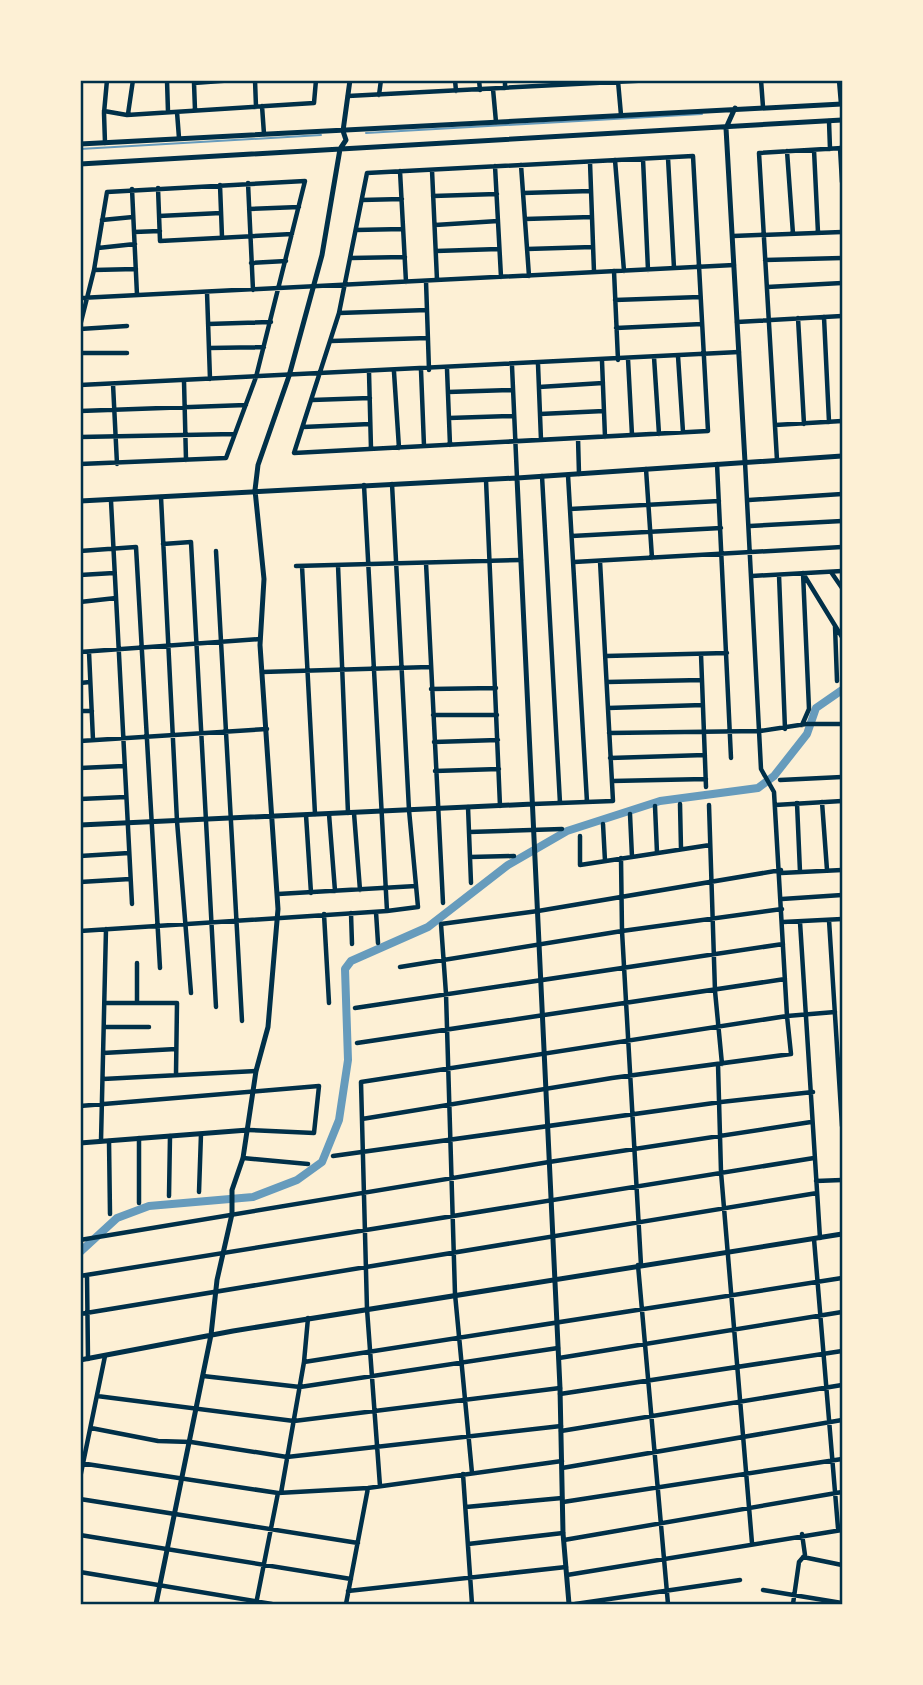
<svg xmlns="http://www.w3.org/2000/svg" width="923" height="1685" font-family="'Alegreya Sans',sans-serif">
<rect width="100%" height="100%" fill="#fdf0d5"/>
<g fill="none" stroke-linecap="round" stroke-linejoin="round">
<path stroke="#669bbc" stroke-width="2" d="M366 133 702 114
M80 149 321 135"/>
<path stroke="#669bbc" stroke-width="8" d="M80 1252 117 1218 149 1206 253 1197 297 1180 322 1162 339 1120 348 1060 345 969 351 961 428 927 508 865 567 831 660 801 758 788 774 776 807 734 816 708 842 690"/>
<path stroke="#003049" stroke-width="4.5" d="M167 80 168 112
M255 80 256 107
M455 80 456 91
M479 80 480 90
M505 80V88
M761 80 763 107
M839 80 841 104
M618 81 621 115
M194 83 234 80
M194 83 195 110
M493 89 496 122
M379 95 381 80
M348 96 653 80
M262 106 264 134
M104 111 127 115 314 103 316 80
M177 112 179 138
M128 114 133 80
M829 121 830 149
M105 143 104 113 107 80
M840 148 842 182
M814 150 818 233
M787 151 793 234
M693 156 708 431 294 453 339 313 367 173Z
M668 158 674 268
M643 159 648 270
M615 160 624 271
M590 162 594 272
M521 165 529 276
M495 166 501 277
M432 170 437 280
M400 171 406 282
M248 183 253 290
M220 185 222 237
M158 188 160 241 292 234
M132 189 137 295
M523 193 591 191
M433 196 497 194
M362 200 402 199
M249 209 299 207
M159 216 221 213
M525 219 592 217
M102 220 133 217
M435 225 498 221
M356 230 403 229
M134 232 160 231
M733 236 842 232
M98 248 135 244
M527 249 593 247
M436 251 499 249
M351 258 405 257
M765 260 842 258
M251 263 286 261
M94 270 136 269
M614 271 618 360
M426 281 429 370
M767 287 842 283
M207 292 210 379
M80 298 734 265
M615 300 700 297
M339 313 427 310
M824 317 829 422
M798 318 804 424
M737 322 842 316
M208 324 271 322
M80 326 94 270 107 192 305 181 256 377 226 458 80 464
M616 328 702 324
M80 329 127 326
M331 341 428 338
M209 348 264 347
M80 353H127
M678 356 683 432
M654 357 659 434
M628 359 632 435
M602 361 605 437
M538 364 541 440
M512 366 517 478
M447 369 450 445
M421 370 424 446
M369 372 371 449
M394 372 399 448
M184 381 186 460
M113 384 117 464
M80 385 739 352
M539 387 603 383
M448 392 513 390
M312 400 370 398
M80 411 246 405
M540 414 604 411
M449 418 514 416
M775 425 842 421
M303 427 370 424
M80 437 235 434
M578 438 579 474
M777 460 759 153 842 148
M717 464 731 758
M646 469 652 558
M568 475 587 802
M542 476 560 803
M486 480 500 806
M161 497 177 821 191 993
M749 500 842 494
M111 501 132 904
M570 509 719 501
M750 526 842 521
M572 536 721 528
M163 544 191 542 216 1007
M80 551 136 547 160 968
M216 551 242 1021
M574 562 842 547
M426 563 443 903
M338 565 348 813
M296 566 521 560
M302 566 315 814
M831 572 842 588
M80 575 114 573
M779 575 785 729
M804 575 842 637
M752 576 842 571
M80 602 116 598
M835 626 837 681
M80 652 260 639
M89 652 93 740
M701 654 706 787
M606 656 727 653
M262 672 430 667
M607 682 702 680
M80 683 90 682
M431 689 496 688
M608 708 703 705
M80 711H92
M433 715H497
M802 725 809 709 803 573
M609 733 760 731 806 724H842
M80 741 267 729
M434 742 498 740
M610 758 705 755
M80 768 124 766
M435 771 499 769
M780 780 842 777
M612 781 706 779
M80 799 126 797
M822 802 827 870
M797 803 800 872
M533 804 613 801 600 561
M680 804 681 849
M709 805 715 991 722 1064
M775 805 842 801
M655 806 657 853
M468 807 471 883
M354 813 360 890
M329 814 335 891
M630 814 632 857
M306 815 311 893
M603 824 605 861
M469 832 562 829
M580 836V865L710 845
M80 856 129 853
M470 857 514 856
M621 858 622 931 782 909
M781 873 842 870
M80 882 130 879
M278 894 416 886
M782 899 842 895
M387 911 418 907 409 810 392 484
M376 912 378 943
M351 913 352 944
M324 914 329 1003
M829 920 842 1126
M783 922 842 919
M800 922 820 1238
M80 931 387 911 364 485
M137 963V1003
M400 967 622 931 641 1265
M105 1003H177L176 1074
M355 1008 783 944
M104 1027H149
M357 1043 785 979
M103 1053 176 1049
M718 1064 721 1172 752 1543
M103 1079 256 1071
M80 1106 319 1086 314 1133 248 1130
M362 1119 612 1078 791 1054 787 1016 835 1012
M139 1138V1203
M101 1141 106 929
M109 1141 110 1214
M333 1156 721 1102 813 1092
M243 1158 308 1164
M816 1181 842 1180
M199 1192 201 1134
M169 1196 170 1136
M814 1239 838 1528
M80 1240 549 1162 811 1122
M638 1265 668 1604
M87 1275 88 1359
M80 1276 814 1158
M80 1314 817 1193
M559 1358 842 1312
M304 1362 842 1278
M203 1376 300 1387 558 1348
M560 1394 842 1351
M97 1396 294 1421 560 1388
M91 1428 158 1441 191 1442 287 1457 561 1426
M561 1431 842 1385
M80 1463 278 1493 368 1488 562 1461
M562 1468 842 1420
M472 1473 455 1294 446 994 441 924 538 911 781 870
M463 1474 472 1604
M80 1478 105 1356
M380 1486 367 1309 361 1082 787 1016 774 792 761 769 745 462
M281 1493 304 1362 308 1318
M80 1499 358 1543
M563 1502 842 1459
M466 1507 562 1498
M80 1535 351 1579
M564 1540 842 1492
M468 1544 563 1533
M803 1557 842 1565
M80 1572 272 1604
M567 1575 842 1530
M763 1590 842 1603
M348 1591 566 1567
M256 1604 278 1493
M346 1604 368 1488
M575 1604 740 1580
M793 1604 799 1562 805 1555 802 1534"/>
<path stroke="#003049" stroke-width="5" d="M735 108 726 128 745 462
M80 144 842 104
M80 164 842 120
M517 478 560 1388 563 1533 569 1604
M80 501 517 478 842 456
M80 825 533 804
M80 1143 248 1130
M80 1360 233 1331 842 1234
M156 1604 211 1335 217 1280 232 1214V1190L243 1158 256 1071 268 1027 278 909 260 645 264 579 255 490 258 465 289 376 322 255 340 149 346 140 343 131 350 80"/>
</g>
<rect width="923" height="1685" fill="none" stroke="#fdf0d5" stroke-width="164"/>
<rect x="82" y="82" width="759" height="1521" fill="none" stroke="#003049" stroke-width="2.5"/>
</svg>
